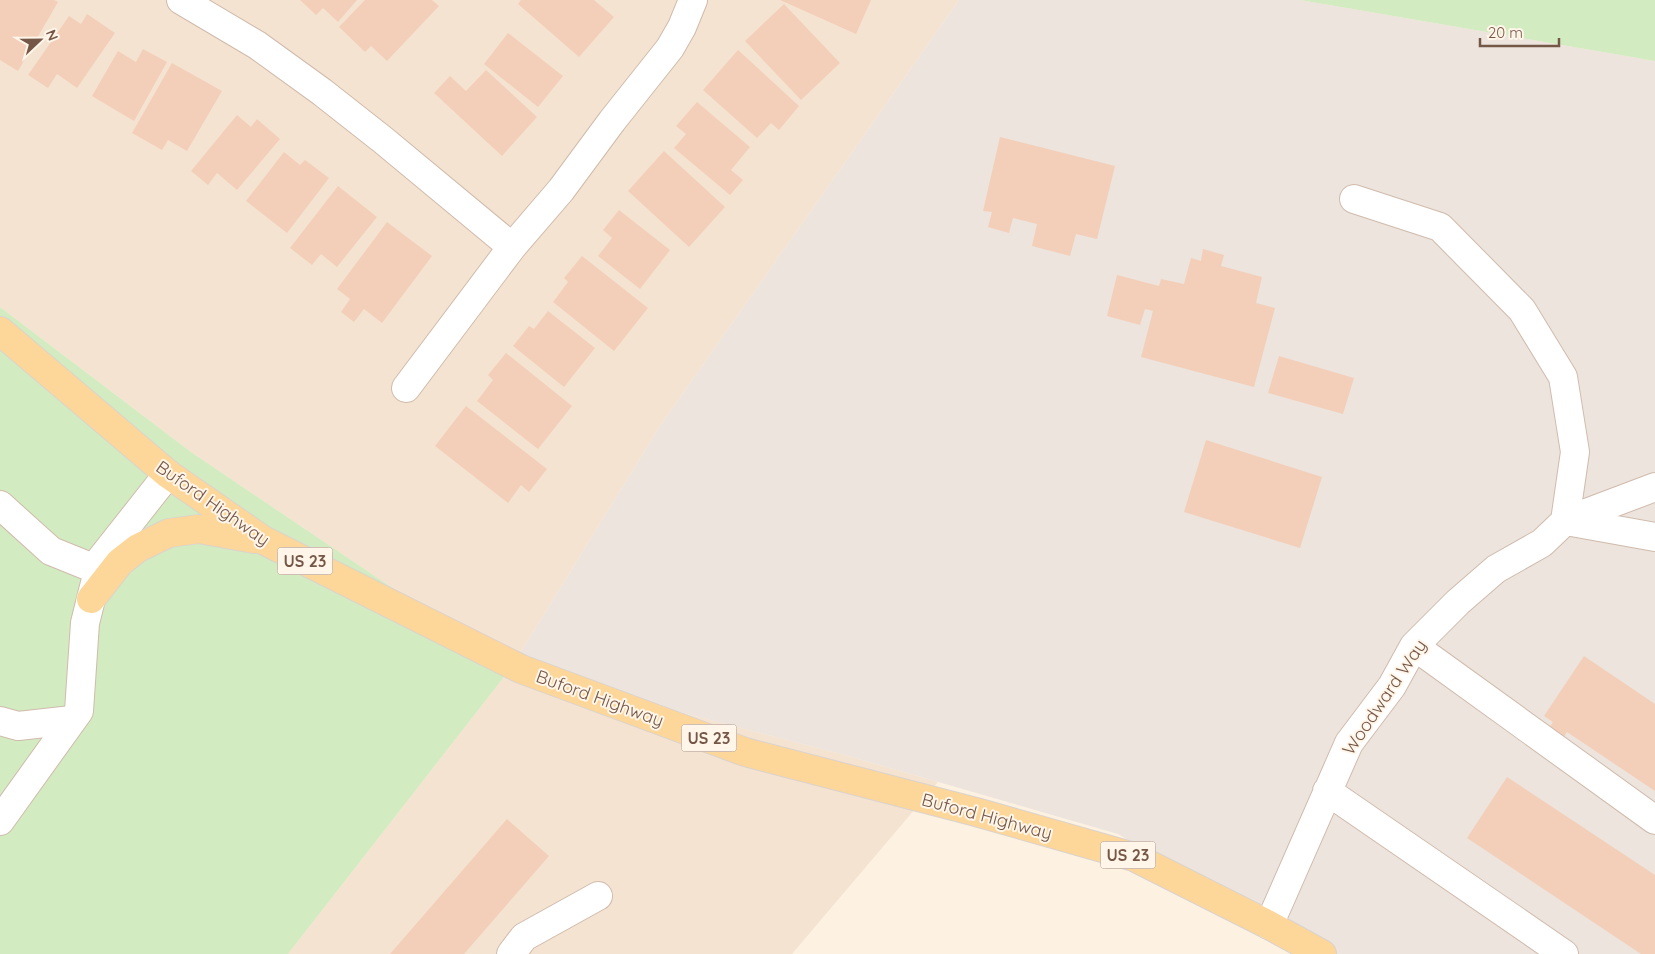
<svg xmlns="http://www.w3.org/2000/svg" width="1655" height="954" font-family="Quicksand,sans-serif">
<rect width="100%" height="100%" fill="#fdf2e2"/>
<path fill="#f5e3d1" d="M0 0H959L660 426 511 668 191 452 0 307Z
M511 668 845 755 938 782 792 954H288Z"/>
<path fill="#ece4dd" d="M959 0H1300L1655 61V954H1331L1288 933 1118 834 845 755 511 668 660 426Z"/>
<path fill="#d3ebc1" d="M1300 0H1655V61Z
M0 307 191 452 511 668 288 954H0Z"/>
<path fill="#f3cfb9" d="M0 0H54L58 2 18 71 0 60Z
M300 0H357L338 22 323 8 316 15Z
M365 0H432L439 6 387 61 371 46 365 52 339 27Z
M521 0H594L614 17 579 57 518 4Z
M780 0H871L856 34Z
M784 4 840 63 801 100 745 41Z
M87 14 115 33 77 88 57 74 48 88 28 75 69 16 81 24Z
M508 33 563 76 538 107 484 64Z
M143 49 167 62 134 121 92 96 118 51 136 62Z
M738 50 799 106 779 130 771 123 757 138 703 90Z
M172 63 222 91 187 151 168 140 162 150 132 133Z
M486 70 537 117 502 156 434 93 450 76 466 91Z
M697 102 750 147 731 170 743 180 730 195 674 148 686 134 676 126Z
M237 115 251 127 257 119 280 139 237 190 217 173 208 185 191 171Z
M1000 137 1115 166 1097 239 1076 234 1070 256 1032 246 1037 224 1013 218 1009 233 988 227 992 212 983 211Z
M664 151 725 207 689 247 628 191Z
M284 152 300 165 305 160 329 178 287 233 246 201Z
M338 186 377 217 337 267 321 254 312 265 290 248Z
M619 210 670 250 640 289 598 256 612 238 603 230Z
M387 222 432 256 382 323 364 309 354 322 341 312 350 299 337 289Z
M1203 249 1224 255 1221 266 1262 277 1256 303 1275 308 1254 387 1141 357 1153 311 1145 309 1140 325 1107 316 1117 275 1159 286 1161 279 1184 284 1191 258 1201 261Z
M582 256 648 308 614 351 553 302 568 282 564 278Z
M548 311 595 348 564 387 513 346 529 326 534 329Z
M506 353 572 406 538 449 477 401 493 380 488 375Z
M1279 356 1354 378 1343 414 1268 393Z
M466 406 547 469 529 492 521 485 508 503 435 446Z
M1206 440 1322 477 1300 548 1184 512Z
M1584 656 1655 704V791L1567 732 1562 740 1548 730 1553 722 1544 716Z
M1507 777 1655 875V954H1641L1467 838Z
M507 819 549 856 464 954H390Z"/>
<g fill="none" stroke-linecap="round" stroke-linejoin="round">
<g stroke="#d0bbac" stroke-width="30">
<path id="minor" d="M181 0 257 45 322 92 383 140 512 247
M1354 199 1440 227 1522 310 1563 377 1575 452 1565 521
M406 388 512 247 561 190 612 121 670 48 682 27 693 0
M0 505 51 551 98 570
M1566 521 1655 537
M1414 646 1655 820
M0 721 18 726 72 720
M1327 791 1564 954
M0 821 79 711 85 623 101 559 168 474
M1269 925 1349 743 1392 686 1414 646 1458 602 1496 569 1542 543 1565 521 1655 487
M511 954 524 937 598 896"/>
</g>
<g stroke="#dbd3cf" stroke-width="30">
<path id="major" d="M0 331 168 474 263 540 521 669 745 752 976 812 1134 857 1269 925 1322 954
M91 599 120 562 138 548 169 533 199 529 254 539"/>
</g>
<use href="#minor" stroke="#fff" stroke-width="28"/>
<use href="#major" stroke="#fdd699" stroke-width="28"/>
</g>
<g text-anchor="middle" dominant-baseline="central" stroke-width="4" stroke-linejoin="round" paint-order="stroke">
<g fill="#fff6e9" stroke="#9e8778" stroke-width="1">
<rect x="277.5" y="547.5" width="55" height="27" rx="4"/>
<rect x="681.5" y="724.5" width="55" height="27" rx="4"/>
<rect x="1100.5" y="841.5" width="55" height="27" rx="4"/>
</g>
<g font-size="16" font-weight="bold" fill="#755748">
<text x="305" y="561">US 23</text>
<text x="709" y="738">US 23</text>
<text x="1128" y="855">US 23</text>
</g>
<g font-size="18" fill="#755748" stroke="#fff6e9">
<text transform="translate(213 503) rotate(35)">Buford Highway</text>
<text transform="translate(1384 697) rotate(-56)">Woodward Way</text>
<text transform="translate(600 698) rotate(20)">Buford Highway</text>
<text transform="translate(987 816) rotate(15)">Buford Highway</text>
</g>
</g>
<g transform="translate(40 40) rotate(68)" stroke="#fff6e9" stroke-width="4" paint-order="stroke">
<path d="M0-4L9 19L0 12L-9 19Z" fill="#755748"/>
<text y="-8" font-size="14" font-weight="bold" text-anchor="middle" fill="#755748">N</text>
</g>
<path d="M1480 38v8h79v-8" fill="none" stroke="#755748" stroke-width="2.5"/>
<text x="1488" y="38" font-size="15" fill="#755748" stroke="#fff6e9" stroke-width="4" paint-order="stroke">20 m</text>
</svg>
